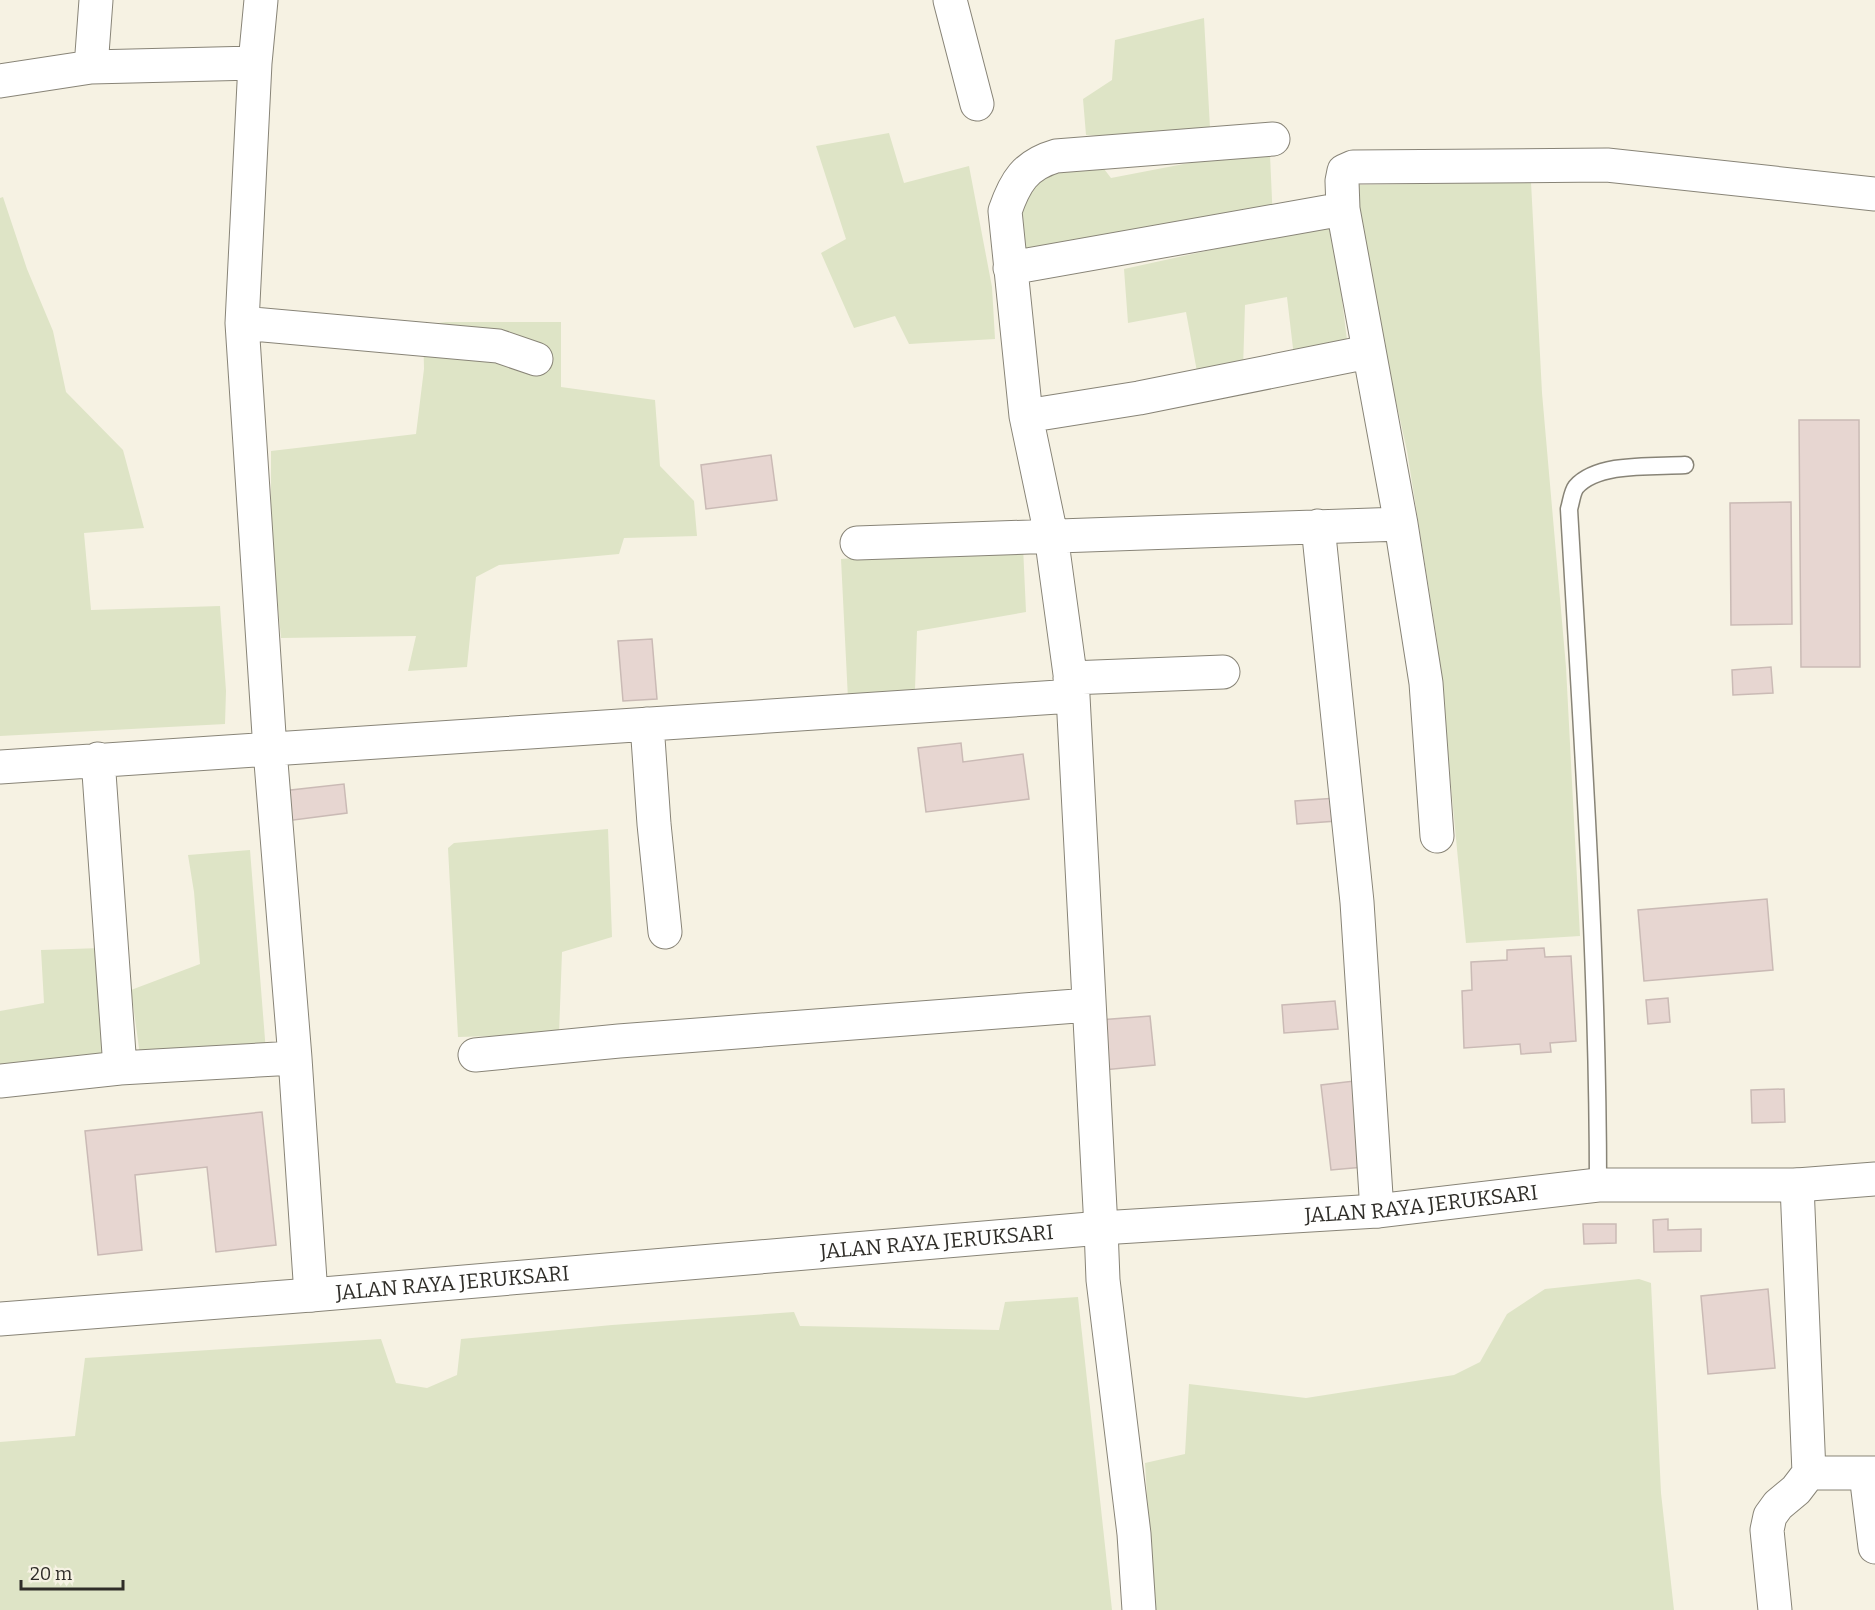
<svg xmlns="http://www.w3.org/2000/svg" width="1875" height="1610" font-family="Bitter,serif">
<rect width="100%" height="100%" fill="#f6f2e3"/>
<path fill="#dee4c6" d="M1204 18 1210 128 1126 138 1086 135 1083 99 1112 80 1115 40Z
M889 133 904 183 969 166 992 287 995 339 909 344 895 316 854 328 821 253 846 239 816 146Z
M1270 155 1273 222 1333 227 1348 348 1294 357 1287 297 1245 305 1243 369 1198 377 1186 312 1128 323 1124 269 1261 239 1019 259 1021 186 1043 167 1101 165 1111 178 1215 158Z
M1531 182 1542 393 1566 667 1580 936 1466 943 1437 640 1407 451 1360 239 1357 185Z
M3 197 27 269 53 331 66 392 123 450 144 528 84 533 91 610 220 606 226 691 225 724 0 736V198Z
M446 322H561V387L655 400 660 466 694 501 697 536 624 538 619 554 499 565 476 577 467 667 408 671 416 636 281 638 271 533V451L416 434 424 369 423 325Z
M1023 546 1026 612 917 631 915 689 848 699 841 559Z
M608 829 612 937 562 952 559 1034 458 1037 448 848 454 843Z
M250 850 266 1052 143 1077 131 990 200 964 194 892 188 855Z
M101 948 114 1062 0 1075V1011L44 1003 41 950Z
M1639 1279 1651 1283 1661 1493 1674 1610H1154L1145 1463 1185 1454 1189 1384 1306 1398 1454 1375 1480 1362 1507 1314 1545 1289Z
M1078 1297 1112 1610H0V1442L75 1436 85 1358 381 1339 396 1383 427 1388 457 1375 461 1339 612 1325 794 1312 800 1326 999 1330 1005 1302Z"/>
<path fill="#e7d6d1" stroke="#cabab5" stroke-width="1.5" d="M1799 420H1859L1860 667H1801Z
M771 455 777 500 706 509 701 465Z
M1791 502 1792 624 1731 625 1730 503Z
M652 639 657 699 623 701 618 641Z
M1771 667 1773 693 1733 695 1732 670Z
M961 743 963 762 1023 754 1029 799 926 812 918 748Z
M344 784 347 813 286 821 282 791Z
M1336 798 1337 821 1297 824 1295 801Z
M1767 899 1773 970 1644 981 1638 910Z
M1544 948 1545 957 1571 956 1576 1041 1550 1043 1551 1052 1521 1054 1520 1044 1464 1048 1462 991 1472 990 1471 962 1507 960V950Z
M1668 998 1670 1022 1648 1024 1646 1000Z
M1335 1001 1338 1029 1284 1033 1282 1005Z
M1150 1016 1155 1065 1103 1070 1099 1020Z
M1354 1081 1364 1167 1331 1170 1321 1085Z
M1784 1089 1785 1122 1752 1123 1751 1090Z
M262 1112 276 1245 216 1252 207 1167 135 1175 142 1250 98 1255 85 1131Z
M1668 1219V1230L1701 1229V1251L1654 1252 1653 1220Z
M1583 1224H1616V1243L1584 1244Z
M1768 1289 1775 1368 1708 1374 1701 1296Z"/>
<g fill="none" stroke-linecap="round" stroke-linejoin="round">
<g stroke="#888477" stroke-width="19">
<path id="service" d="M1598 1185C1598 959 1582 734 1569 509 1571 503 1572 492 1576 487 1598 462 1654 467 1685 465"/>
</g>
<g stroke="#888477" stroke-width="35">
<path id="minor" d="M261 0 255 63 242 323 270 750 295 1058 311 1295
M950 0 977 104
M91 67 96 0
M0 81 91 67 255 63
M1010 268 1343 209
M242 323 498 346 536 359
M1026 416 1139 398 1368 352
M1318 526 1357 902 1377 1211
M857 543 1401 524
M1070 678 1223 672
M647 724 654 824 665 932
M98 759 120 1068
M0 767 1073 696
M1437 836 1426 683 1401 524 1343 209 1342 181 1344 171 1353 167 1607 165 1875 194
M475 1055 619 1041 1089 1005
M0 1081 120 1068 295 1058
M1809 1473H1875
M1866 1474 1875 1547
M1139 1610 1134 1534 1103 1280 1101 1228 1073 696 1051 535 1026 416 1005 211C1015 182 1025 165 1056 156L1273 139
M1775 1610 1767 1530 1770 1516 1778 1505 1796 1490 1809 1473 1797 1185"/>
</g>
<g stroke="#888477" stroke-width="35">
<g id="tertiary">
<path id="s1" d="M0 1319 311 1295 1101 1228 1377 1211 1598 1185H1797L1875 1179"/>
</g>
</g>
<use href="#service" stroke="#fff" stroke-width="16"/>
<use href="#minor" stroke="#fff" stroke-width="33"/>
<use href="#tertiary" stroke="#fff" stroke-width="33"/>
</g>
<g text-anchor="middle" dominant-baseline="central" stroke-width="6" stroke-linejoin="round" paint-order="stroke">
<g font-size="21" fill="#2f2d28" stroke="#f6f2e3">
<text stroke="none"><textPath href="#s1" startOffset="1426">JALAN RAYA JERUKSARI</textPath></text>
<text stroke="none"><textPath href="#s1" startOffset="940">JALAN RAYA JERUKSARI</textPath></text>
<text stroke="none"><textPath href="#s1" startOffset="454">JALAN RAYA JERUKSARI</textPath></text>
</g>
</g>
<path d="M21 1580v9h102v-9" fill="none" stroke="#2f2d28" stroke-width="3"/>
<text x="30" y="1580" font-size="18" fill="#2f2d28" stroke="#f6f2e3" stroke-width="4.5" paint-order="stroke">20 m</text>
</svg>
